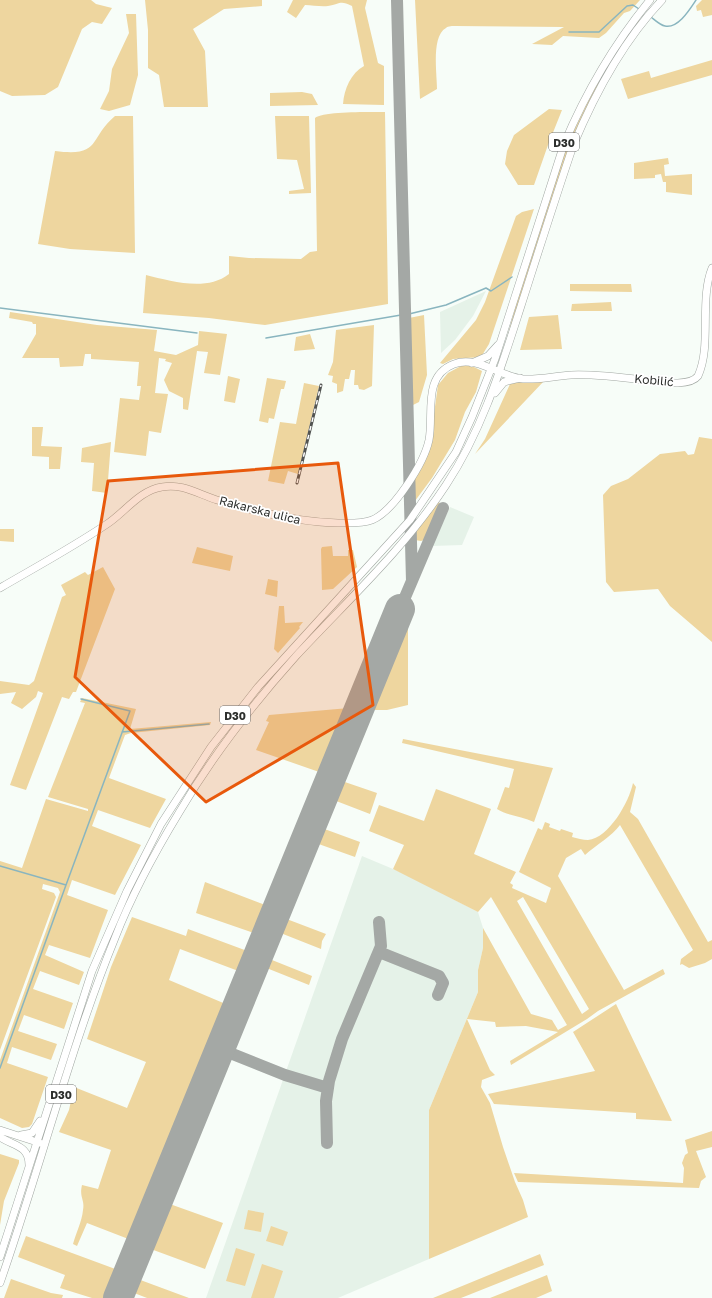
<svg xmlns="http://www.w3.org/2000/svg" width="712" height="1298" font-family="'Golos Text',sans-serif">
<rect width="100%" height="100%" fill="#f7fdf8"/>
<path fill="#e5f2e8" d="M486 291 473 316 455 340 441 353 440 312Z
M450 507 474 517 462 545 432 546Z
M362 856 405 874 478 912 483 928V948L478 970V992L429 1110V1259L338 1298H206Z"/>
<path fill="#eed69f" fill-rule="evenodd" d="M0 0H91L96 4 112 8 102 24 92 22 82 29 58 87 45 95 12 96 0 91Z
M145 0H262V6L224 9 193 29 205 51 208 107H164L159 75 148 68V30Z
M293 0H383H367L365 8 378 63 384 66V105L343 104C344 89 351 73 364 66L352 6C340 0 340 4 328 6 321 7 312 5 305 5L296 18 287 12Z
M415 0H640L630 11 624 13 606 33 599 38 563 36 552 45 532 44 564 27 455 26C453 26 448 26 446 28 431 36 437 74 437 89L420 99Z
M702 0H712V15L703 17 701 10 697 11 696 6Z
M126 14H136L138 75 130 105 109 111 100 109 109 91 112 69 129 33Z
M638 19 640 22 596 89 507 339 519 292 568 143 602 72Z
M712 60V75L628 99 621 79 649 71 651 78Z
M302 92 312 94 318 105 270 106V93Z
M549 109 562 110 548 145 534 185H518L505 164 507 151 514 135Z
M385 112 388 304 265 325 209 318 143 313 146 275C171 281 206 292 229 274V256L249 258 301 259 310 252 317 251 315 118C323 111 372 112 385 112Z
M115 116H133L135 253 70 249 38 244 55 151C102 157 88 139 115 116Z
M275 116H309L311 193 289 194V191L304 189 297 160 277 159Z
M668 158 669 164 664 165 665 176 692 174V195L666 192V182H663L661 174 655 175V178L634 179V163Z
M534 209 489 344 481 357 453 359 443 364 440 363 476 320 485 302 516 216 522 212Z
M570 284H631L632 292 570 291Z
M611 302 612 311H571L572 304Z
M10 312 97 325 157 330 154 351 176 355 198 345 199 331 227 334 220 375 204 373 208 352 197 351 188 410 183 409V398L169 391 164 380 172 363 165 361 166 359 159 358 155 393 168 394 161 433 149 431 146 456 114 452 120 398 139 400 141 386H137L139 362 91 359V354H85L83 366 60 367 59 358H22L36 334V324H33L32 322 9 318Z
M424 315 427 375 419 402 411 406 409 318Z
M558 315 562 349 520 350 529 317Z
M374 325 372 386 364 390 359 389 358 385H354L355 370H351L349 379H345L343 391 337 393V384L332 382 333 376 328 375 333 362 336 330Z
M310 334 315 349 294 351 296 337Z
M461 366H472L482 371 476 392 465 412 455 440 432 478 412 505V482L421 469 429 450 438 385 448 373Z
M228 376 240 379 235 403 224 401Z
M267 378 286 381 284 389H281L274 419 269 418 268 423 259 421Z
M544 381 475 454 485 439 510 384C520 381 532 383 544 381Z
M304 383 319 386 298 474 288 471 284 484 268 481 280 422 296 424Z
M32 427H43L41 446 62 447 60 469H49V457L32 456Z
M699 437 712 439V642L670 606 658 589 614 592 606 582 603 495 611 486 628 479 660 454 685 451 688 455 694 454Z
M111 442 107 493 92 491 94 463 81 462 82 448Z
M438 502 442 504 424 540 421 541 415 540 413 534Z
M0 529H14V542L0 541Z
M332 546 333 556H348V550H353L357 567 333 589 322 590 321 549 322 547Z
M197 547 233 556 230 571 192 563Z
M103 567 115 589 76 692H73L69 699 62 697 26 790 10 785 43 693 38 691 36 697 22 709 11 703 16 692 0 694V681L29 685 34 681 62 597 66 595 61 585 85 572 88 575Z
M268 579 278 581 277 597 265 594Z
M279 606H284L285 623 303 622 299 627 300 628 278 653 274 649Z
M406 618H408V705L387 710H369Z
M82 698 136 709 130 729 211 722 210 725 131 733 125 735 109 778 166 799 150 828 98 810 92 826 141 845 115 895 72 880 67 895 108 910 90 958 49 945 45 955 84 972 79 985 40 971 33 989 73 1003 64 1029 24 1015 18 1031 57 1044 51 1060 12 1047 7 1063 48 1077 32 1124 29 1127 22 1128 0 1118V1060L60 892 58 888 43 884 42 889 54 893 56 897 0 1050V861L22 868 46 799 88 811V809L48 797 85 703 80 702Z
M349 708 322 773 256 750 269 722 266 721 269 715Z
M403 739 553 768 534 822C522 816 508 816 497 809L505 787 509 788 514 769 402 743Z
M339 780 377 793 370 814 331 799Z
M633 783 636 787 630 812 638 819 708 942 712 940V959L705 963 689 968 682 964 680 965 681 959 693 950 620 825C612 836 596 845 585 855L581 849 566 858 558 876 624 990 663 969 665 974 598 1011 587 1019 511 1065 510 1061 558 1032 526 1026 496 1027 495 1022 467 1019 490 1070 495 1075 482 1080 481 1087 490 1103 503 1147 515 1182 523 1200 528 1217 429 1259V1110L478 992V970L483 948V928L531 1014 552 1020 558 1030 567 1025 491 897 478 912 393 869 404 845 369 831 379 805 424 821 436 789 491 809 474 854 516 872 510 883 513 885 512 888 546 903 551 888 519 872 538 828 542 830 545 822 550 824 549 827 560 831 561 829 573 833 572 837C577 838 583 840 588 840 609 838 629 802 633 783ZM523 897 589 1009 582 1014 517 901Z
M319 827 360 842 355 857 313 842Z
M205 882 268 906 257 934 196 913Z
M132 917 186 936 188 929 250 952 241 972 180 949 169 980 228 1005 131 1240 87 1223 77 1246 73 1244C76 1233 82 1221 83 1210 85 1199 79 1198 82 1185L98 1189 111 1150 59 1132 69 1110 74 1087 127 1108 146 1062 87 1039 111 967Z
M284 918 326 934 322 941 321 949 278 932Z
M267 958 312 976 309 985 264 967Z
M616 1004 672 1121 636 1119V1113L494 1104 488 1094 595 1071 573 1032Z
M712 1131V1147L696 1151 706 1177 701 1181 699 1188 518 1182 514 1173 683 1183 684 1168 682 1163 685 1155 688 1153 685 1140Z
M0 1154 19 1160V1163L4 1201 0 1225Z
M167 1203 223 1223 205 1269 148 1248Z
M248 1210 264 1213 261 1232 244 1229Z
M271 1226 288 1232 283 1246 266 1241Z
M26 1236 118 1270 107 1298H92L60 1288 65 1275 18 1257Z
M236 1248 255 1254 245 1286 226 1281Z
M540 1254 544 1265 461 1298H433Z
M262 1264 283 1271 274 1298H251Z
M547 1275 552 1291 536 1298H490Z
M135 1278 189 1298H147L129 1291Z
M11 1279 51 1293 63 1295 62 1298H4Z"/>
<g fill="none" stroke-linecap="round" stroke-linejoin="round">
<path stroke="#89b5bf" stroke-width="1.5" d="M651 17C655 20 660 25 665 26 678 29 690 9 696 0
M569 32H599L627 6 633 5 639 9
M0 308 197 333
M409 314 446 305 486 288 491 291 512 277
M266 338 401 315
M122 732 209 724
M0 866 66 885 130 711 81 699
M0 1068 66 885"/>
<path stroke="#a4a8a5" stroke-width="12" d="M397 0 412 581
M400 609 443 508
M379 952 439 976 443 983 438 995
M220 1049 285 1075 328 1088
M327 1143 326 1101 329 1081 342 1039 381 946 379 922"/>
<path stroke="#a4a8a5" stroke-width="30" d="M118 1298 400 609"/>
<g stroke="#a1a7a2" stroke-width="8">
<path id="secondary" d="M0 588C36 567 73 547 107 524 124 513 140 490 162 487 182 483 198 494 217 500 256 512 297 522 338 523 349 523 361 524 372 520 394 511 424 463 429 440 434 414 422 376 454 364 477 355 501 377 523 379 539 380 555 376 571 375 595 374 619 377 643 380 656 381 689 388 698 376 712 346 699 300 712 268"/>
</g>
<g stroke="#a1a7a2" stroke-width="8">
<path id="primary" d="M472 363 488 356 498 345
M495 393 504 382 520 378
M0 1130 40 1143
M21 1135 32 1133 40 1121
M0 1137C13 1146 29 1145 29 1165
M0 1257 92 971 127 891 161 824 211 747 258 687 410 520 456 452 472 417 495 359 564 144C586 92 614 44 650 0
M0 1283C40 1169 69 1051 115 938 132 894 155 852 180 811 213 755 253 704 296 656 348 600 404 549 446 485 482 431 501 368 521 306 538 253 555 199 573 146 595 93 623 41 662 0"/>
</g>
<use href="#secondary" stroke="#fff" stroke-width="7"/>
<use href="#primary" stroke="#fff" stroke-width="7"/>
<g stroke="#525452" stroke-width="3">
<path id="rail" d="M297 483 321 385"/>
</g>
<use href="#rail" stroke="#fff" stroke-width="1.5" stroke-dasharray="4.5" stroke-linecap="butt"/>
</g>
<path fill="#e8590c" fill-opacity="0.2" stroke="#e8590c" stroke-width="3" stroke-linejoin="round" d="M338 463 373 705 206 802 75 677 108 481Z"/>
<g text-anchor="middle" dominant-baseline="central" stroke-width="3.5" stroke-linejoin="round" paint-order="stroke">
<g fill="#fff" stroke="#6c6d6c" stroke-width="1">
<rect x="549" y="133" width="30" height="18" rx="3"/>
<rect x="220" y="706" width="30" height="18" rx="3"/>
<rect x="46" y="1085" width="30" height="18" rx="3"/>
</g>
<g font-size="11" font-weight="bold" fill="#2d2f2d">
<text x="564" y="142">D30</text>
<text x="235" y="715">D30</text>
<text x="61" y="1094">D30</text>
</g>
<g font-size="12" fill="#2d2f2d" stroke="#fff">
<text transform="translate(654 380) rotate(5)">Kobilić</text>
<text transform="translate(260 510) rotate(14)">Rakarska ulica</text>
</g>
</g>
</svg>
